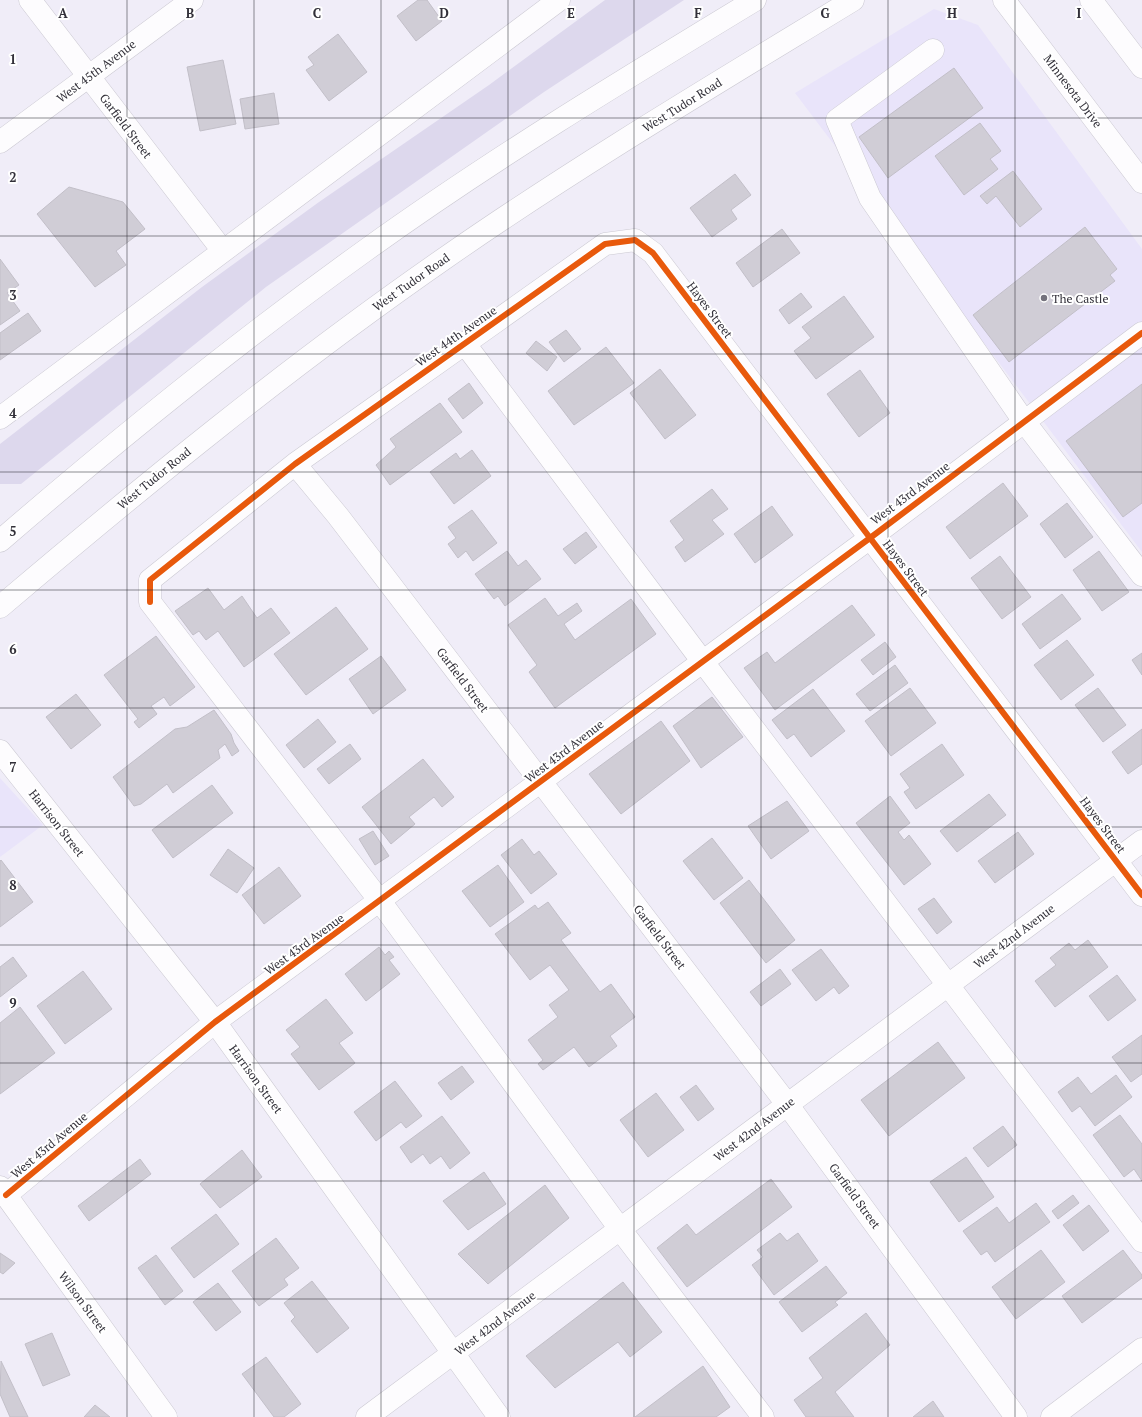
<svg xmlns="http://www.w3.org/2000/svg" width="1142" height="1417" font-family="'PT Serif',serif">
<rect width="100%" height="100%" fill="#f0edf8"/>
<path fill="#e9e4fa" d="M934 9 978 25 1142 249V552L795 93Z
M0 778 43 825 0 857Z"/>
<path fill="#ddd8ed" d="M605 0H684L544 92 266 287 21 484H0V444L202 287 319 202 489 85Z"/>
<path fill="#d0cdd6" stroke="#c2bfc8" d="M418 0H427L442 21 416 41 397 16Z
M338 34 367 72 329 101 306 70 314 65 308 57Z
M223 60 236 124 200 131 187 67Z
M954 68 983 108 888 178 859 137Z
M274 93 279 124 245 129 240 99Z
M980 123 1001 151 990 159 998 169 964 195 935 156Z
M1013 171 1042 209 1020 227 996 196 987 204 980 196Z
M735 174 751 195 731 210 737 219 712 237 690 208Z
M69 187 123 202 145 229 116 251 126 265 95 287 37 214Z
M1085 227 1117 269 1110 275 1115 281 1009 362 973 315Z
M782 229 800 253 753 287 736 263Z
M0 259 19 285 7 293 20 311 0 325Z
M801 293 812 307 789 324 779 310Z
M844 296 874 337 816 379 794 351 811 338 802 327Z
M28 313 41 331 0 360V333Z
M566 330 581 349 564 362 549 342Z
M536 341 557 357 547 371 526 353Z
M606 347 634 383 574 425 548 391Z
M660 369 696 415 665 439 630 393Z
M860 370 890 413 859 437 827 394Z
M469 383 483 403 463 419 448 399Z
M1142 384V503L1123 517 1066 441Z
M440 403 462 432 390 485 376 465 396 447 390 439Z
M472 450 491 476 454 504 430 472 456 453 460 459Z
M1003 483 1028 516 970 559 946 527Z
M712 489 728 509 712 520 724 534 685 562 675 547 684 540 670 521Z
M1067 503 1093 537 1065 558 1040 524Z
M772 506 793 535 755 563 734 534Z
M472 510 497 543 473 561 466 551 458 558 448 544 456 538 448 527Z
M586 532 597 547 575 564 563 549Z
M507 551 518 566 526 560 541 579 505 606 498 596 494 599 475 574Z
M1099 551 1129 592 1102 611 1073 570Z
M1000 556 1031 597 1002 619 971 578Z
M208 588 224 610 242 596 257 618 271 608 290 633 244 667 218 631 206 640 199 631 193 635 175 611Z
M1062 594 1081 619 1040 649 1022 624Z
M545 598 558 616 577 603 582 611 564 624 575 640 631 599 656 634 555 708 529 672 537 665 508 625Z
M852 605 875 635 775 710 744 668 767 652 775 663Z
M336 607 368 649 306 695 274 654Z
M156 636 195 687 170 706 164 697 151 706 157 714 139 728 134 722 138 719 104 675Z
M1067 640 1094 675 1061 700 1034 665Z
M885 642 896 657 873 675 861 660Z
M1142 653V675L1132 660Z
M381 656 406 690 373 714 349 679Z
M895 665 908 683 870 711 856 694Z
M910 688 936 723 891 756 865 721Z
M1098 688 1126 725 1103 742 1075 705Z
M813 689 845 731 811 757 794 734 787 739 772 720Z
M76 694 101 725 71 749 46 717Z
M712 697 743 737 701 768 673 726Z
M214 710 231 734 234 743 239 751 232 756 225 744 218 750 220 758 173 793 167 784 141 804 134 806 113 777 175 729 187 727Z
M318 719 336 742 304 768 286 745Z
M661 721 690 761 621 814 589 774Z
M1142 729V764L1128 774 1112 752Z
M350 744 361 759 329 784 317 769Z
M942 744 964 775 916 809 904 792 910 788 900 774Z
M423 759 454 797 442 807 434 797 409 817 415 824 391 844 362 807Z
M212 785 233 813 173 858 152 830Z
M989 794 1006 815 957 852 940 831Z
M890 796 910 823 898 832 904 840 909 835 931 864 904 885 856 823Z
M787 801 809 831 771 859 748 826Z
M373 831 389 856 375 865 359 839Z
M1018 832 1034 854 995 883 978 861Z
M712 838 743 878 714 900 683 861Z
M522 839 534 855 539 851 557 874 531 894 501 855Z
M228 849 254 868 237 893 210 875Z
M1 860 33 902 0 927V861Z
M498 865 524 902 490 927 462 891Z
M279 867 301 896 264 924 242 895Z
M749 880 795 940 766 963 720 903Z
M934 898 952 922 937 934 918 909Z
M548 902 571 933 561 940 600 992 611 984 635 1017 610 1036 617 1046 589 1067 574 1047 543 1070 538 1064 543 1060 528 1040 558 1017 549 1005 569 990 550 965 530 980 495 934 535 905 538 909Z
M1088 940 1108 967 1055 1007 1035 981 1056 965 1050 958 1069 943 1075 950Z
M379 947 385 955 389 951 394 957 389 960 400 974 366 1001 345 974Z
M821 949 849 986 839 994 834 987 816 1001 792 970Z
M13 957 27 976 0 997V967Z
M780 969 791 984 761 1006 750 992Z
M83 971 112 1009 65 1044 37 1006Z
M1117 975 1136 1000 1108 1021 1089 996Z
M326 999 353 1033 339 1043 355 1063 319 1090 291 1054 300 1047 286 1030Z
M20 1007 55 1053 0 1094V1023Z
M1142 1035V1074L1131 1082 1112 1057Z
M938 1042 965 1078 889 1136 861 1100Z
M462 1066 474 1082 451 1100 438 1083Z
M1116 1075 1132 1097 1095 1126 1080 1106 1072 1112 1058 1092 1078 1077 1091 1094Z
M395 1081 422 1116 406 1128 401 1122 376 1141 354 1112Z
M696 1085 714 1109 698 1121 680 1097Z
M656 1093 684 1130 648 1157 620 1120Z
M1120 1115 1142 1144V1181L1134 1169 1124 1177 1093 1135Z
M442 1116 470 1153 450 1169 441 1156 430 1164 423 1154 411 1163 400 1147Z
M1003 1126 1017 1145 988 1167 973 1148Z
M242 1150 262 1177 220 1208 200 1184Z
M966 1157 994 1197 959 1222 930 1182Z
M140 1159 151 1174 89 1221 78 1206Z
M484 1172 506 1204 468 1230 443 1201Z
M771 1179 792 1207 687 1287 657 1248 687 1224 696 1235Z
M545 1185 569 1218 488 1284 458 1254Z
M1073 1195 1079 1203 1058 1219 1052 1211Z
M1036 1203 1050 1222 995 1262 987 1251 981 1255 963 1231 997 1207 1009 1223Z
M1089 1205 1109 1231 1083 1251 1063 1225Z
M216 1214 239 1244 194 1278 171 1248Z
M780 1233 787 1241 798 1233 818 1261 774 1295 752 1265 763 1257 757 1250Z
M276 1238 299 1268 284 1279 288 1285 259 1306 232 1271Z
M1041 1250 1065 1282 1016 1319 992 1287Z
M1123 1250 1142 1275V1278L1082 1323 1062 1296Z
M0 1253 15 1263 3 1274 0 1272Z
M156 1255 183 1291 165 1305 138 1268Z
M826 1266 847 1293 835 1302 838 1305 802 1332 779 1302Z
M312 1281 349 1328 317 1353 291 1321 295 1317 284 1303Z
M623 1282 662 1332 630 1357 618 1342 555 1388 526 1356Z
M218 1283 241 1312 216 1331 193 1302Z
M866 1313 890 1345 835 1392 854 1417H806L794 1400 823 1378 809 1358Z
M52 1333 70 1375 43 1386 25 1344Z
M266 1357 301 1404 284 1417H274L242 1374Z
M1 1361 28 1417H10L0 1394Z
M703 1366 730 1407 716 1417H635Z
M933 1401 944 1417H913Z
M95 1405 110 1417H84Z"/>
<g fill="none" stroke-linecap="round" stroke-linejoin="round">
<g stroke="#cbc9d2" stroke-width="23">
<path id="minor" d="M30 0 223 251
M933 50 837 120 870 198 1023 420 1142 575
M0 142 192 0
M465 344 703 662 1142 1241
M0 418 559 0
M295 464 338 516 787 1104 1016 1417
M0 751 215 1022 499 1417
M0 1187 166 1417
M6 1195 215 1022 870 538 1142 333
M367 1417 1142 841
M763 1417 620 1229 380 901 150 602V580L295 464 605 244 635 240 653 253 1142 895
M1052 1417 1142 1349"/>
</g>
<g stroke="#cbc9d2" stroke-width="23">
<path id="major" d="M1004 0 1142 182
M1091 0 1142 67
M0 541C118 439 239 341 366 250 491 160 623 80 755 0
M0 607C145 484 292 364 448 256 579 165 717 83 853 0"/>
</g>
<use href="#minor" stroke="#fdfcfe" stroke-width="22"/>
<use href="#major" stroke="#fdfcfe" stroke-width="22"/>
<g stroke="#fff" stroke-width="8">
<path id="cycleway" d="M150 602V580L295 464 605 244 635 240 653 253 1142 895
M6 1195 215 1022 870 538 1142 333"/>
</g>
<use href="#cycleway" stroke="#e8590c" stroke-width="6"/>
</g>
<path fill="none" stroke="#323039" stroke-width="1" stroke-opacity="0.55" d="M127 0V1417M254 0V1417M381 0V1417M508 0V1417M634 0V1417M761 0V1417M888 0V1417M1015 0V1417M0 118H1142M0 236H1142M0 354H1142M0 472H1142M0 590H1142M0 708H1142M0 827H1142M0 945H1142M0 1063H1142M0 1181H1142M0 1299H1142"/>
<circle fill="#74727c" stroke="#fff" stroke-width="1.5" cx="1044" cy="298" r="4"/>
<g text-anchor="middle" dominant-baseline="central" stroke-width="4" stroke-linejoin="round" paint-order="stroke">
<g font-size="12" fill="#323039" stroke="#fff">
<text transform="translate(96 71) rotate(-37)">West 45th Avenue</text>
<text transform="translate(1073 91) rotate(53)">Minnesota Drive</text>
<text transform="translate(682 105) rotate(-32)">West Tudor Road</text>
<text transform="translate(126 126) rotate(53)">Garfield Street</text>
<text transform="translate(411 282) rotate(-35)">West Tudor Road</text>
<text transform="translate(710 310) rotate(53)">Hayes Street</text>
<text transform="translate(456 336) rotate(-35)">West 44th Avenue</text>
<text transform="translate(154 478) rotate(-39)">West Tudor Road</text>
<text transform="translate(910 493) rotate(-37)">West 43rd Avenue</text>
<text transform="translate(906 568) rotate(53)">Hayes Street</text>
<text transform="translate(463 680) rotate(53)">Garfield Street</text>
<text transform="translate(564 751) rotate(-37)">West 43rd Avenue</text>
<text transform="translate(57 823) rotate(52)">Harrison Street</text>
<text transform="translate(1103 825) rotate(53)">Hayes Street</text>
<text transform="translate(1014 936) rotate(-37)">West 42nd Avenue</text>
<text transform="translate(660 937) rotate(53)">Garfield Street</text>
<text transform="translate(304 944) rotate(-36)">West 43rd Avenue</text>
<text transform="translate(256 1079) rotate(54)">Harrison Street</text>
<text transform="translate(754 1129) rotate(-37)">West 42nd Avenue</text>
<text transform="translate(49 1145) rotate(-40)">West 43rd Avenue</text>
<text transform="translate(855 1196) rotate(54)">Garfield Street</text>
<text transform="translate(83 1302) rotate(54)">Wilson Street</text>
<text transform="translate(495 1323) rotate(-37)">West 42nd Avenue</text>
</g>
<g font-size="12" fill="#323039" stroke="#fff" text-anchor="start">
<text x="1052" y="298">The Castle</text>
</g>
</g>
<g font-size="13" text-anchor="middle" font-weight="bold" fill="#323039" stroke="#fff" stroke-width="4" stroke-linejoin="round" paint-order="stroke">
<text x="63" y="18">A</text>
<text x="190" y="18">B</text>
<text x="317" y="18">C</text>
<text x="444" y="18">D</text>
<text x="571" y="18">E</text>
<text x="698" y="18">F</text>
<text x="825" y="18">G</text>
<text x="952" y="18">H</text>
<text x="1079" y="18">I</text>
<text x="13" y="64">1</text>
<text x="13" y="182">2</text>
<text x="13" y="300">3</text>
<text x="13" y="418">4</text>
<text x="13" y="536">5</text>
<text x="13" y="654">6</text>
<text x="13" y="772">7</text>
<text x="13" y="890">8</text>
<text x="13" y="1008">9</text>
</g>
</svg>
